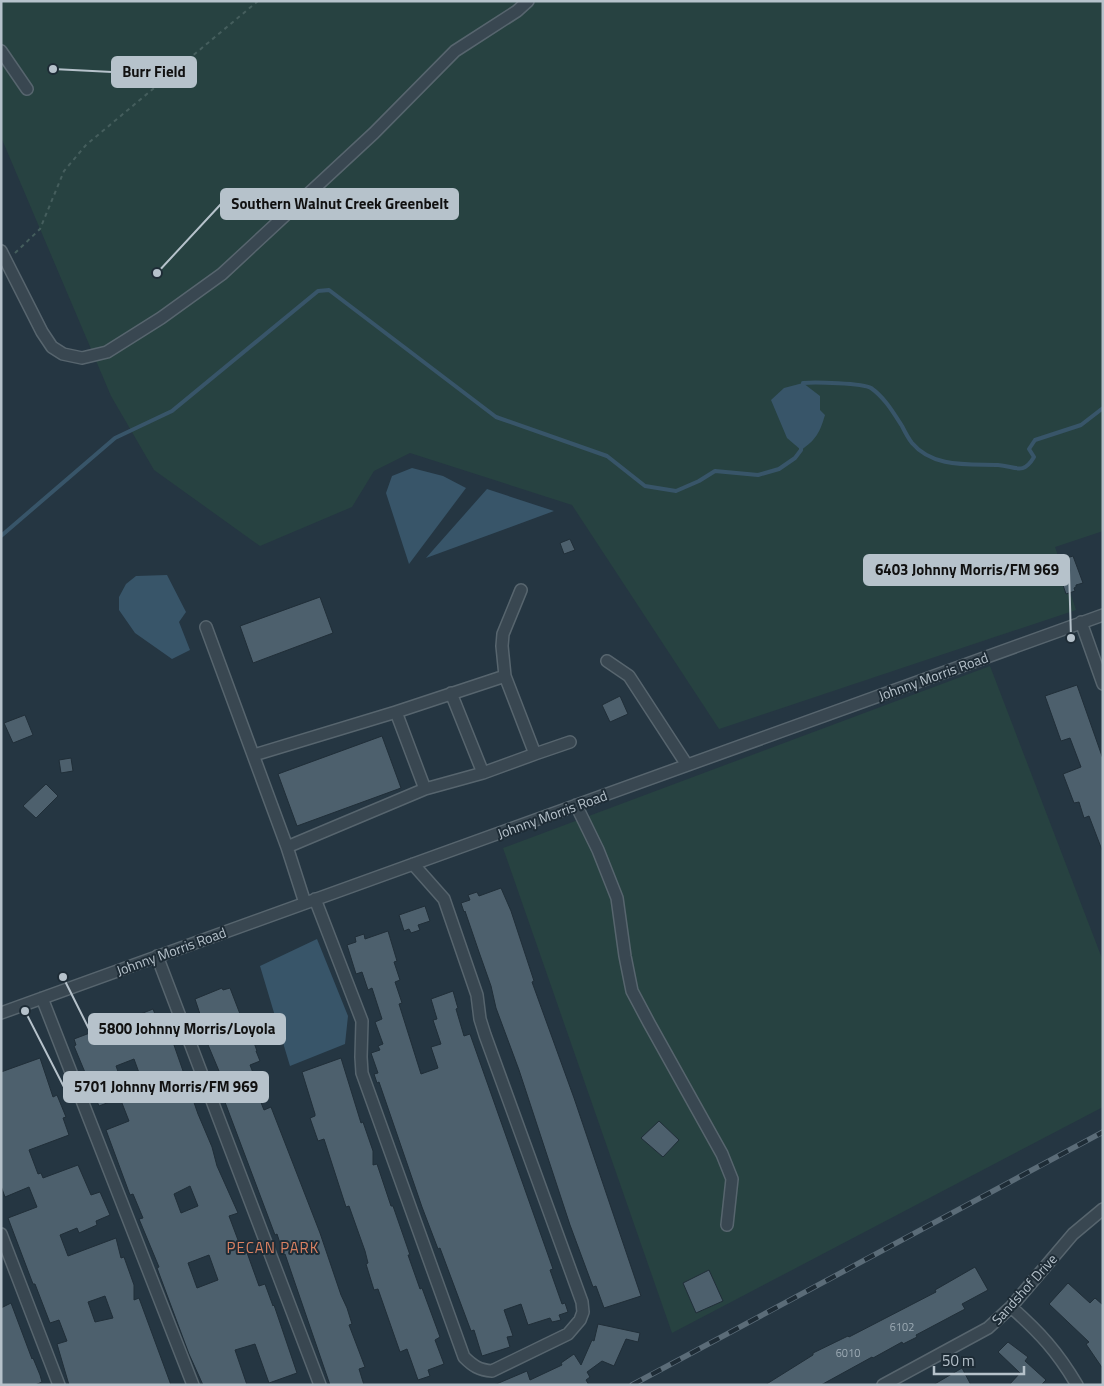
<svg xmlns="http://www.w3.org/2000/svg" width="1104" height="1386" font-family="'Titillium Web',sans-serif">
<rect width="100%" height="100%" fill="#253642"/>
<path fill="#274241" d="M1 1H1103V531L1055 547 1076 610 719 729 572 505 410 453 374 471 352 507 260 546 154 470 111 396 1 137Z
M990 666 1103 961V1107L672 1333 503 848Z"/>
<path fill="#385569" d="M803 383 820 396V410L825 415C820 432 816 440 801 450L787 438 771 400 784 388Z
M412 468 443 476 466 488 409 564 386 493 392 476Z
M487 489 554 511 426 558Z
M167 575 186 612 179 622 190 650 172 659 135 633 119 610V597L126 584 136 576Z
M317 939 348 1016 345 1044 290 1066 260 966Z"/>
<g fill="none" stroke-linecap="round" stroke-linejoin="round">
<path stroke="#385569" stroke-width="4" d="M803 387V383C814 382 863 383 871 388 885 398 893 412 902 426 905 432 908 438 912 443 933 468 968 464 998 465 1015 466 1023 476 1034 457L1029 449 1035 440 1081 425 1103 408
M1 536 115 438 172 411 318 291 329 290 496 417 607 456 645 486 676 491 699 481 715 471 758 475 779 469 795 458 801 450V446"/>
</g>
<path fill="#4d606d" stroke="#202e38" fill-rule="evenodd" d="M570 539 575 550 564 554 560 543Z
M1073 556 1083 583 1076 585V587L1074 588 1075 591 1066 594 1060 576 1063 575 1058 561Z
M320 597 333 633 253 663 240 626Z
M1077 685 1103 759 1102 850 1089 816 1084 818 1079 802 1074 803 1063 774 1081 767 1070 738 1061 741 1045 696Z
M620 696 628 714 610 722 602 705Z
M25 715 33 735 13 743 4 723Z
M382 736 401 788 297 826 278 774Z
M71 758 73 771 61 773 59 760Z
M46 784 58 796 36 818 23 806Z
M501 888 511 911 534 981 532 982 574 1098 641 1296 604 1308 596 1286 593 1287 570 1225 519 1070 496 1008 491 986 479 952 465 911 464 912 461 903 470 900 468 895 477 892 479 896Z
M425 906 430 921 418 925 420 930 411 933 409 929 404 931 399 915Z
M388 931 397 961 394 962 400 980 395 982 402 1003 399 1004 421 1074 438 1068 431 1047 441 1044 433 1020 437 1019 431 999 453 991 457 1005 458 1008 456 1009 464 1036 470 1034 553 1269 550 1270 562 1304 565 1303 568 1312 559 1315 561 1320 552 1322 550 1318 528 1325 521 1304 504 1310 513 1336 507 1337 510 1347 482 1356 474 1330 471 1331 440 1248 438 1249 422 1207 379 1082 377 1083 374 1074 378 1073 371 1053 380 1050 378 1046 383 1044 375 1022 382 1019 372 988 368 990 362 972 356 974 347 945 356 942 355 937 364 934 365 939Z
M222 988 223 990 230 988 240 1014 237 1016 247 1042 253 1040 257 1051H256L260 1061 250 1065 259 1088 256 1090 264 1110 271 1107 320 1233 341 1295 347 1308 352 1324 349 1325 365 1367 359 1369 364 1385H330L285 1254 284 1255 277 1234 275 1235 214 1073 219 1071 198 1021 202 1020 195 999Z
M153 1009 160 1027 167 1025 198 1114 212 1147 217 1166 238 1213 229 1216 241 1248 245 1247 259 1286 265 1284 273 1306 274 1305 297 1373 269 1383 255 1344 235 1350 247 1385H203L189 1354 157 1268 159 1267 139 1219 143 1218 133 1194 130 1195 106 1130 129 1121 120 1098 99 1106 74 1046 76 1045 74 1039 95 1031 96 1032ZM134 1059 142 1081 124 1088 116 1066ZM190 1186 198 1206 181 1213 174 1194ZM209 1255 218 1280 197 1288 188 1263Z
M40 1058 53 1097 57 1095 66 1117 63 1118 69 1135 29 1150 38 1174 41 1173 43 1178 78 1165 91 1195 100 1192 110 1215 96 1221 97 1225 79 1233 77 1228 60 1235 68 1256 116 1238 121 1258 124 1257 134 1285V1300L139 1298 171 1385H69L57 1344 67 1341 59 1320 50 1323 35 1284H33L8 1218 37 1207 29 1187 5 1197 1 1186V1072ZM105 1296 113 1318 95 1322 88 1302Z
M341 1058 361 1123 363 1122 373 1151V1165L377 1164 391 1206H393L410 1255H408L420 1289 422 1288 440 1337 435 1340 444 1364 428 1370 430 1376 418 1380 407 1349 400 1352 378 1289 374 1290 366 1264 368 1263 365 1251 349 1206 346 1207 324 1139 318 1141 310 1118 315 1116V1114L302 1072Z
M659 1121 679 1140 663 1157 641 1138Z
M975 1267 988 1290 962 1304 965 1309 916 1335 917 1337 903 1344 902 1342 873 1358 872 1357 821 1385H765L813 1355V1353L848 1336 849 1337 936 1292 935 1290Z
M709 1270 723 1301 696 1313 683 1283Z
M1068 1283 1090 1303 1095 1298 1103 1305V1369L1086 1344 1089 1342 1049 1304Z
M11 1303 32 1359 33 1358 40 1375 42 1382 35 1385H1V1308Z
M598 1324 640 1333 638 1342 626 1339 614 1366 602 1361 587 1372 590 1377 586 1380 589 1385H494L527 1371 530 1380 562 1365 561 1363 574 1354 581 1365 592 1340 594 1341Z
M1008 1342 1028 1357 1025 1361 1046 1380 1041 1385H1009L1020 1373 998 1352Z
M962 1368 971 1385H933Z"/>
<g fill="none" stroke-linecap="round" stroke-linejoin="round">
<g stroke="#57656e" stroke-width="14">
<path id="minor" d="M1 51 27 89
M1 251 42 332 52 347 63 354 82 358 107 352 161 318 222 274 374 133 455 51 517 11 528 1
M1081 622 1103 684
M206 627 287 847 305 903
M607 661 629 676 687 765
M505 676 535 754 570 742
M396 712 505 676 502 646 503 634 521 590
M254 755 396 712 425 789 287 847
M483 773 535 754
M425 789 483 773 451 693
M576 805 598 850 617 898 625 956 632 991 649 1023 722 1154 732 1179 727 1225
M315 899 362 1021 361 1057 362 1073 464 1357C473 1366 479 1370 492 1371L568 1334 580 1320 583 1312 582 1302 485 1035 480 1019 477 995 444 899 413 864
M157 956 320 1385
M42 998 193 1385
M1 1013 1103 615
M1 1234 59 1385
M1011 1307C1040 1333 1057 1351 1077 1385
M883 1385 988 1328 1011 1307 1073 1234 1103 1209"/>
</g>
<path stroke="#455e5d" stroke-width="2" stroke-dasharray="4 4" stroke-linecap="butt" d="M15 253 40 229 64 171 86 145 258 1"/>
<use href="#minor" stroke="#394751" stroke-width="11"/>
<g stroke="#5b6c78" stroke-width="5.5">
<path id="rail" d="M632 1385 1103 1132"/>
</g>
<use href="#rail" stroke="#1e2c36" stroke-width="4" stroke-dasharray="11" stroke-linecap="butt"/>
</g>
<g text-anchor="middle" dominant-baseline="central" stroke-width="4" stroke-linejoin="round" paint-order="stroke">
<g font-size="11" fill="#9caab4">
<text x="902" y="1327">6102</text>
<text x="848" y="1353">6010</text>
</g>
<g font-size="14" fill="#b6c2cb" stroke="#1e2c36">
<text transform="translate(933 676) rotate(-20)">Johnny Morris Road</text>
<text transform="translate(552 814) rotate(-20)">Johnny Morris Road</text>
<text transform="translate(171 951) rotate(-20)">Johnny Morris Road</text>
<text transform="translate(1024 1289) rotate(-48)">Sandshof Drive</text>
</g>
<g font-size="15" letter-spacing="1" fill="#da8162" stroke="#1e2c36">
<text x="273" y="1247">PECAN PARK</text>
</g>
</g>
<path fill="none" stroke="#b6c2cb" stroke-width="2" d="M53 69L112 72M157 273L221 204M1071 638L1069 570M63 977L89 1029M25 1011L64 1087"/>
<g fill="#b6c2cb" stroke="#1e2c36" stroke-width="2">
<circle cx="53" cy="69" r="5"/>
<circle cx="157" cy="273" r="5"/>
<circle cx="1071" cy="638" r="5"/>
<circle cx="63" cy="977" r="5"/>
<circle cx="25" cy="1011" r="5"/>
</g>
<g fill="#b6c2cb" stroke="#b6c2cb" stroke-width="2">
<rect x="112" y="57" width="84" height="30" rx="5"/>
<rect x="221" y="189" width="237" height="30" rx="5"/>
<rect x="864" y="555" width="205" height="30" rx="5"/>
<rect x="89" y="1014" width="196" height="30" rx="5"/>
<rect x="64" y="1072" width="204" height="30" rx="5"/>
</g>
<g font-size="15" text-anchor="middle" font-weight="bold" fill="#111">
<text x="154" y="77">Burr Field</text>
<text x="340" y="209">Southern Walnut Creek Greenbelt</text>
<text x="967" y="575">6403 Johnny Morris/FM 969</text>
<text x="187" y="1034">5800 Johnny Morris/Loyola</text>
<text x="166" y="1092">5701 Johnny Morris/FM 969</text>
</g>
<rect width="1104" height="1386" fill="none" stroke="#b6c2cb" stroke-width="5"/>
<path d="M934 1366v8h90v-8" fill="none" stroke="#b6c2cb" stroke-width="2.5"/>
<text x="942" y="1366" font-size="15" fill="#b6c2cb" stroke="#1e2c36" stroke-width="4" paint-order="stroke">50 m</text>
</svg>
